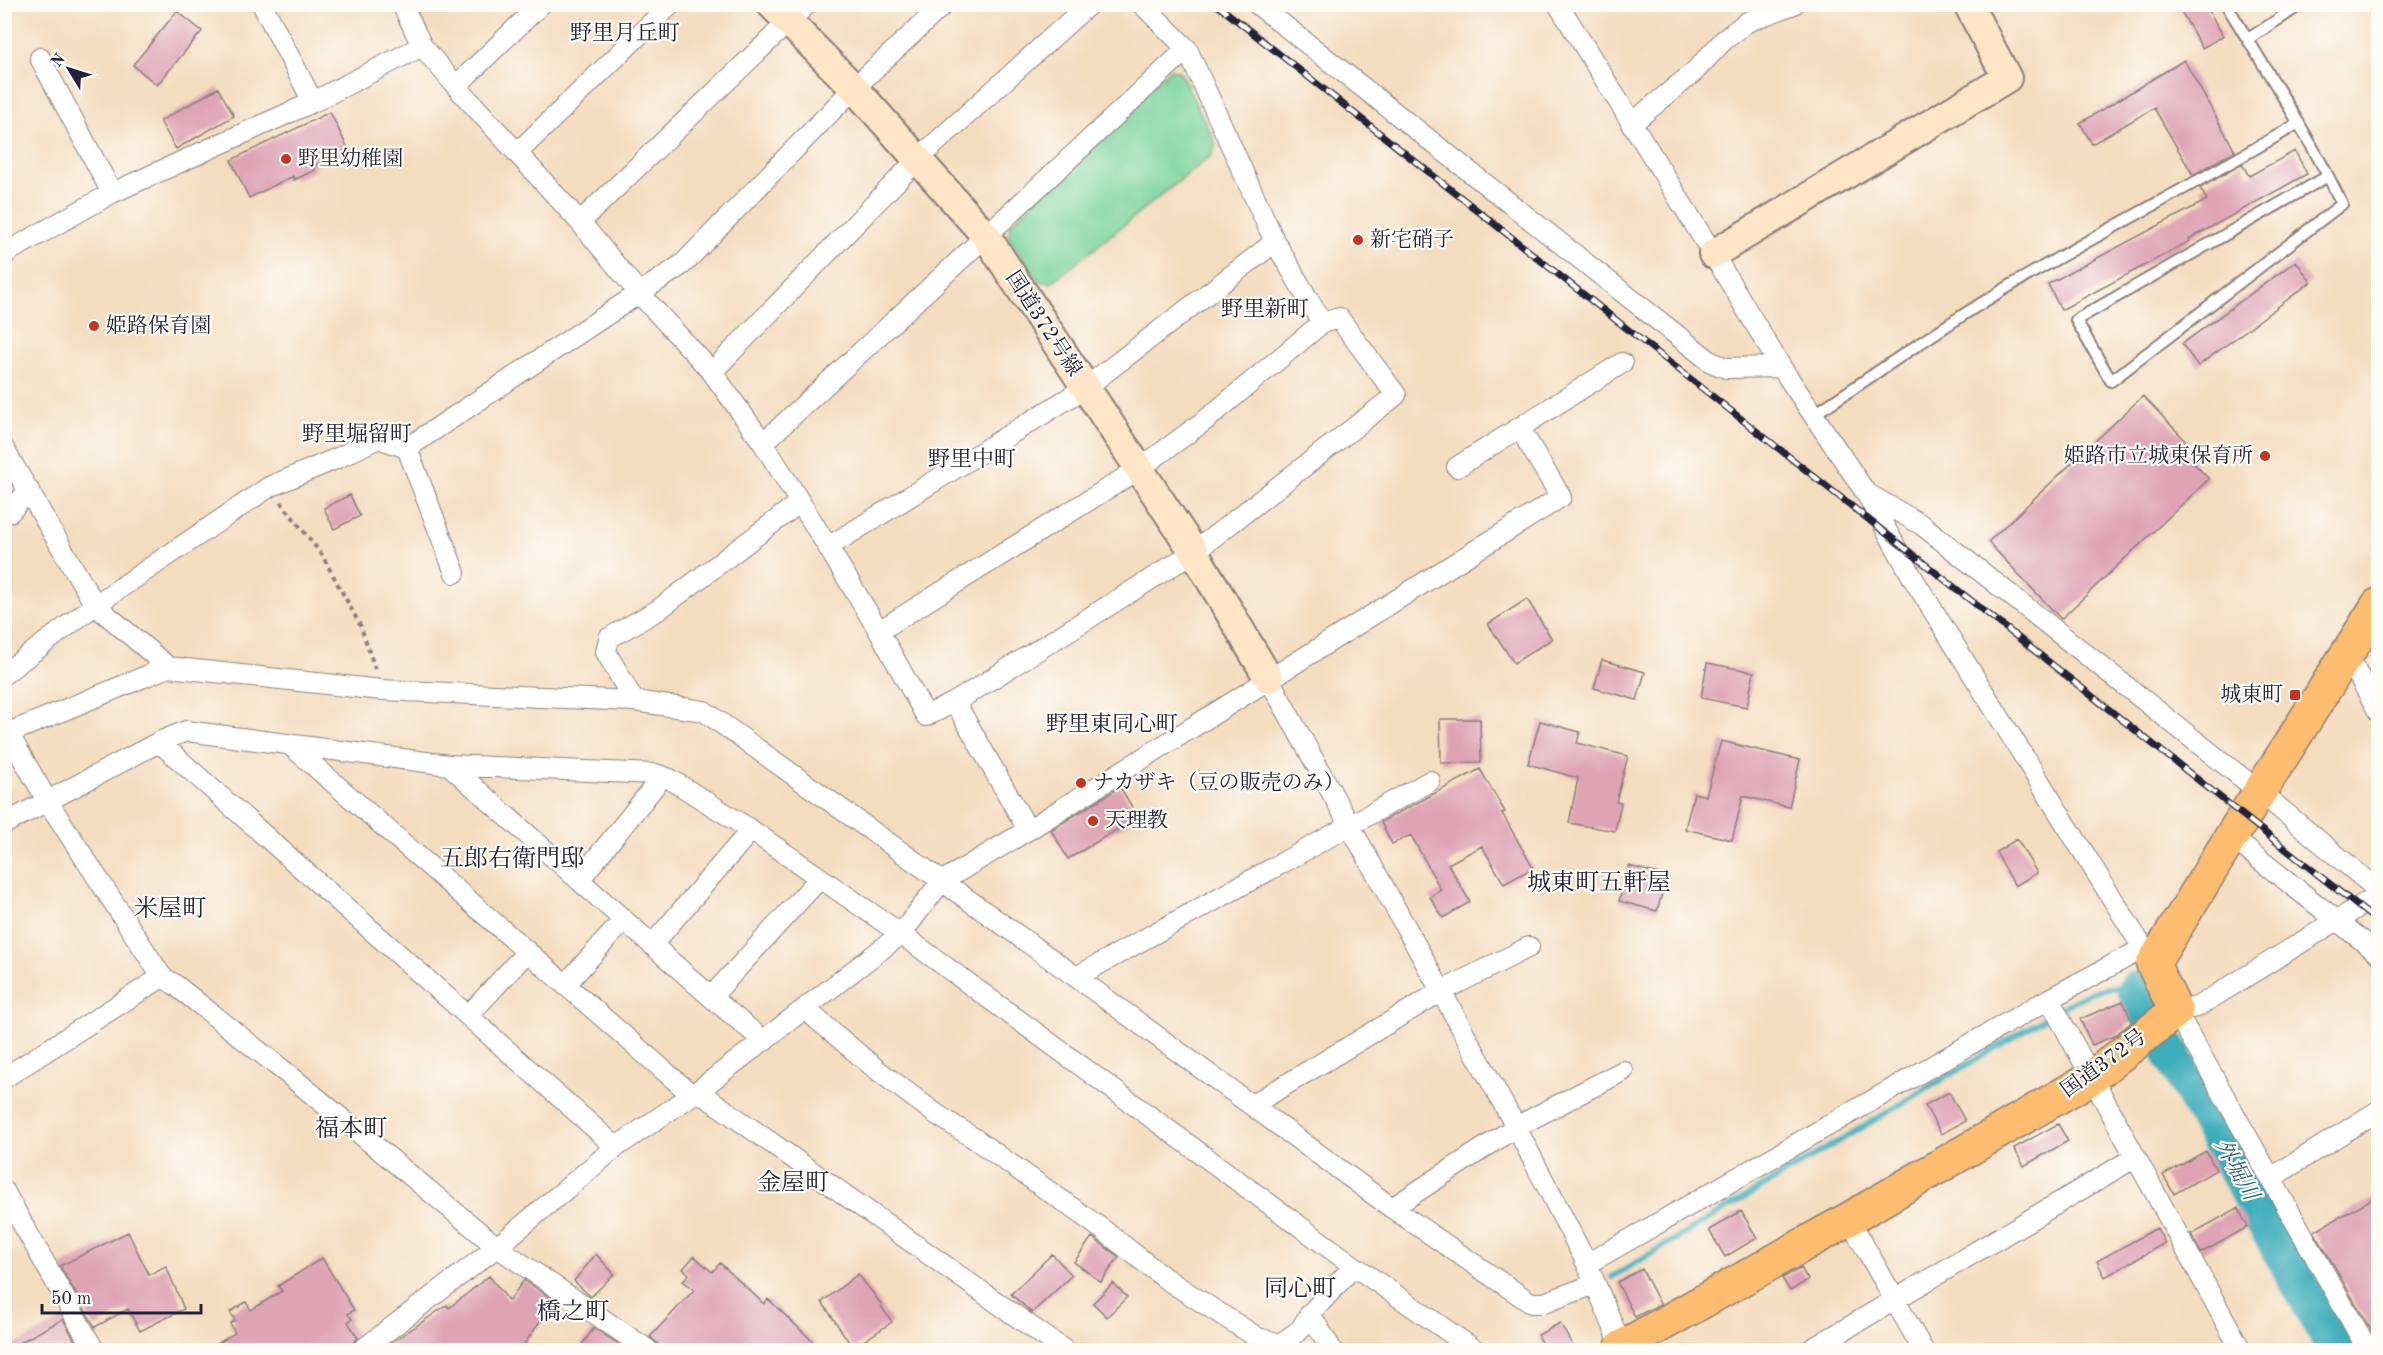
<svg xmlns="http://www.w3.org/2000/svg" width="2383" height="1355" font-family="'Old Standard TT','Noto Serif JP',serif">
<rect width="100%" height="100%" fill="#fdfcf7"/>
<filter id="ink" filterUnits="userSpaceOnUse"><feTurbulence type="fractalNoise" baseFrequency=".0167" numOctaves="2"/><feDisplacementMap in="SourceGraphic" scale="12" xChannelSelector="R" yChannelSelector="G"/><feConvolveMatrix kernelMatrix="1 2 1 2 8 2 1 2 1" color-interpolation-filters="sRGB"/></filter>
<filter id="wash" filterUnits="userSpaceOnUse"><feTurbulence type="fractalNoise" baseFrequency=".008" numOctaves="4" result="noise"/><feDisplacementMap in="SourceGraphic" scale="24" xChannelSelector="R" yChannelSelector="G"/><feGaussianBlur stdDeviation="1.35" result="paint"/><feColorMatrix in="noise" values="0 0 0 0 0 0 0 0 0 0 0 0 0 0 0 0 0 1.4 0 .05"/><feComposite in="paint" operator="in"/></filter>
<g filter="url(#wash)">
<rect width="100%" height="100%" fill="#f4dcbe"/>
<path fill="#79d39a" stroke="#4e7a6a" stroke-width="1.5" d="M1170 69 1180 72 1216 144 1212 155 1051 283 1039 281 1008 237 1011 224Z"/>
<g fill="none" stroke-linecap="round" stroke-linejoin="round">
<path stroke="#3eadbb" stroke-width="6" d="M1612 1277 2068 1004C2093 991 2107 983 2136 990"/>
<path stroke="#3eadbb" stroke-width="38" d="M2136 990 2336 1350"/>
</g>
<g id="blocks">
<path fill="#dea3b5" d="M2177 4H2205L2223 36 2202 48Z
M177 11 202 31 157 85 133 65Z
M2184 60 2235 151 2193 175 2154 108 2092 144 2080 123Z
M218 88 234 116 176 149 160 121Z
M330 112 348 149 314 166 315 170 294 180 293 176 249 198 231 160Z
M2295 151 2307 174 2189 239 2190 241 2061 310 2048 284 2207 200 2200 188 2242 164 2249 176Z
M2296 261 2311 282 2198 366 2182 344Z
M2143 396 2186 441 2179 448 2209 479 2061 619 1988 542Z
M350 495 360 516 334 529 324 508Z
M1527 599 1552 639 1514 663 1488 624Z
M1602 660 1645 672 1637 700 1594 688Z
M1707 663 1754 672 1747 707 1701 698Z
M1440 719H1480L1481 762 1441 763Z
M1540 721 1580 732 1577 743 1628 756 1616 802 1621 803 1615 831 1569 823 1578 778 1528 764Z
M1721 741 1800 760 1789 807 1743 796 1732 840 1685 829 1694 793 1706 796Z
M1480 769 1505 812 1502 813 1533 868 1504 884 1482 846 1448 864 1470 902 1443 918 1430 897 1441 890 1411 835 1392 844 1381 822Z
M1120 787 1138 817 1068 859 1051 830Z
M2017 839 2037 873 2015 886 1996 852Z
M1629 866 1667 876 1657 911 1619 901Z
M2123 1001 2132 1022 2114 1036 2092 1045 2080 1019Z
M1949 1092 1965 1121 1941 1134 1925 1105Z
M2058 1124 2068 1141 2024 1166 2014 1148Z
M2206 1151 2216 1170 2174 1194 2163 1175Z
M2379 1195V1344L2314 1231Z
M2238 1208 2248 1227 2201 1253 2191 1234Z
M1741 1211 1757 1238 1725 1257 1709 1230Z
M2157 1228 2165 1243 2105 1277 2097 1261Z
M128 1232 149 1275 166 1266 184 1309 140 1331 128 1309 95 1327 60 1266Z
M1092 1237 1119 1257 1101 1282 1074 1262Z
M596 1254 614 1274 591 1297 574 1281Z
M1052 1254 1072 1275 1032 1313 1011 1294Z
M694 1256 712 1272 720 1263 764 1304 768 1299 822 1350H660L658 1344 650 1337 694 1290 683 1281 689 1274 683 1269Z
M322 1258 354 1310 348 1314 352 1319 348 1322 358 1338 352 1344 341 1350H207L235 1333 230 1324 235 1320 230 1312 246 1302 251 1310 282 1291 278 1286Z
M1801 1268 1808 1280 1790 1291 1782 1278Z
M1642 1269 1660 1304 1635 1317 1617 1282Z
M858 1274 882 1305 881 1306 892 1322 853 1348 822 1302Z
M489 1276 509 1301 524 1280 555 1301 520 1350H381L447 1305 449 1308Z
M1113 1283 1127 1297 1107 1317 1093 1303Z
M63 1319 80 1350H6Z
M1560 1323 1575 1350H1546L1538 1335Z
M594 1328 627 1350H578Z"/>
</g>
</g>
<g filter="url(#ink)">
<use href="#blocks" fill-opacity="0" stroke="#8b7f7c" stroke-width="1.5"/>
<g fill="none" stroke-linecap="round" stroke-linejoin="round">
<g stroke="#8b7f7c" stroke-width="14">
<path id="lane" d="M2226 4C2266 70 2309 135 2342 204L2111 381 2076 320 2328 176
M2248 39 2302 4
M1813 415C1876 374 1938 329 2003 290 2100 232 2202 181 2299 123"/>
</g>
<g stroke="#8b7f7c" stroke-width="22">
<path id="street" d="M262 4 313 102
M402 4 422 46 456 86 580 222 639 293 712 372 763 443 828 547 879 631 926 716 955 702 1194 552 1396 395 1339 318 1322 323 1275 242 1187 49 1142 4
M1257 4 1711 362 1726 368 1781 367
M1558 4 1713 254 1781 367 1866 493 1914 580 2153 964
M40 58 112 193
M456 86 541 4
M1631 124 1694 72 1724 40 1747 22 1794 4
M517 153 671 4
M580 222 807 4
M4 254 112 193 313 102 422 46
M712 372 919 158 1089 4
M763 443 1187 49
M407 448 683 264 854 88 944 4
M4 449 95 605 168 667
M1457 467 1622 363
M1866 493 1922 525 2260 792 2378 890
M4 514 10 512 29 490
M828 547 1085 388 1275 242
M879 631 1139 469 1207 419 1322 323
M2347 655 2378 711
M4 674 95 605 269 487 340 457 378 438 407 448 455 573
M1269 679 1516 1127 1587 1264 1622 1347 1615 1350
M634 701 606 652 609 638 658 610 799 503
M955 702 1028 830
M4 726 48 802 162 977 174 984 289 1075 497 1247 648 1350
M4 735 168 667 382 690 634 701 704 711 1076 977 1392 1208 1531 1303H1544L1595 1284
M159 742 616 1147
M289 744 692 1095
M449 765 711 997 764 1041
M4 824 159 742 186 731 449 765 655 774 670 779 751 830 901 934 1354 1266 1475 1350
M2231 837 2378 953
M579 880 662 777
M652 945 751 830
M1076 977 1430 781
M565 985 624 920
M711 997 819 879
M2049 999 2241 1350
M805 1009 876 1069 936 1114 975 1139 1102 1229 1166 1279 1258 1338 1280 1344 1300 1330 1310 1314 1354 1266
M468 1016 527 952
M4 1078 162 977
M698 1091 1064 1350
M1252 1105 1440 992 1529 947
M2271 1178 2378 1111
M4 1191 94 1350
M1392 1208 1516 1127 1623 1071
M1849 1219 1923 1350
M1587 1264 2049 999 2144 948
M1310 1314 1332 1350
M362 1350 497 1247 616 1147 698 1091 901 934 941 882 1028 830 1561 497 1520 429
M1810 1350 2134 1158
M2368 1350 2176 1011 2197 1007 2378 895"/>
</g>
<g stroke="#8b7f7c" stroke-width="32">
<path id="secondary" d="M771 4 854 88 986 236 1194 552 1269 679
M1713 254 2007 78 1968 4"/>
</g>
<g stroke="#8b7f7c" stroke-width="36">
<path id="highway" d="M1624 1350 1622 1347 1849 1219 2091 1078 2176 1011 2153 964 2231 837 2378 605"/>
</g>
<path stroke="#8b7f7c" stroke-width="4" stroke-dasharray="4.5 4.5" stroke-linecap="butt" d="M281 502 322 555 361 627 375 669"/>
<use href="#lane" stroke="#fff" stroke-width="10"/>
<use href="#street" stroke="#fff" stroke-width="20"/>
<use href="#secondary" stroke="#fee5c5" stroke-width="28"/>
<use href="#highway" stroke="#fcbd6f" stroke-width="33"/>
<g stroke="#22223b" stroke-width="7">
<path id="rail" d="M1216 4 2378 922"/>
</g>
<use href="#rail" stroke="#fdfcf7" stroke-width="4.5" stroke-dasharray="14" stroke-linecap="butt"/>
</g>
</g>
<g fill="#c8321e" stroke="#fdfcf7" stroke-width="2">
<circle cx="286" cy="159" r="6"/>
<circle cx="1358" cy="240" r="6"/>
<circle cx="94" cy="326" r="6"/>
<circle cx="2265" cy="456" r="6"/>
<rect x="2289" y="689" width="12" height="12" rx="3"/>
<circle cx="1081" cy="783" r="6"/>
<circle cx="1093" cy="821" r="6"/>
</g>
<g text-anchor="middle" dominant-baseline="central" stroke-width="4.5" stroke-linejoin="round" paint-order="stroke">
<g font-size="21" fill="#22223b" stroke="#fdfcf7" text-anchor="start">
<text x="298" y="159">野里幼稚園</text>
<text x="1370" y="240">新宅硝子</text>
<text x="106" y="326">姫路保育園</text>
<text x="2253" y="456" text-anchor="end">姫路市立城東保育所</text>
<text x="2283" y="695" text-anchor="end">城東町</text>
<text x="1093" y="783">ナカザキ（豆の販売のみ）</text>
<text x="1105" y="821">天理教</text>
</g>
<g font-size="21" fill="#22223b" stroke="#fdfcf7">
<text transform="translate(1043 324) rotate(57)">国道372号線</text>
<text transform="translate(2104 1064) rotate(-36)">国道372号</text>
</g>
<g font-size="22" fill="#22223b" stroke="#fdfcf7">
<text x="625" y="34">野里月丘町</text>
<text x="1265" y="310">野里新町</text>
<text x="357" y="435">野里堀留町</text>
<text x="972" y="460">野里中町</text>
<text x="1112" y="725">野里東同心町</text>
</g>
<g font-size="22" font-style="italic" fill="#2f6175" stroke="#fdfcf7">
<text transform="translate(2236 1170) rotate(61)">外堀川</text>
</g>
<g font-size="24" fill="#22223b" stroke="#fdfcf7">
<text x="512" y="860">五郎右衛門邸</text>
<text x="1599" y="884">城東町五軒屋</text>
<text x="170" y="910">米屋町</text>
<text x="351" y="1130">福本町</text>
<text x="793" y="1184">金屋町</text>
<text x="1300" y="1290">同心町</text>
<text x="573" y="1313">橋之町</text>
</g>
</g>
<rect width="2383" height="1355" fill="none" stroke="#fdfcf7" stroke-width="24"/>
<g transform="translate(69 69) rotate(308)" stroke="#fdfcf7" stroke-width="4.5" paint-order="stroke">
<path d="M0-4.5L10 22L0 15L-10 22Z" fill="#22223b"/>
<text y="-9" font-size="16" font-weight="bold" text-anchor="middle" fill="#22223b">N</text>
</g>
<path d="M42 1304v9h159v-9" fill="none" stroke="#22223b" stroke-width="3"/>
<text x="51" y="1304" font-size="18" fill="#22223b" stroke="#fdfcf7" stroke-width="4.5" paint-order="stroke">50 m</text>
</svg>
